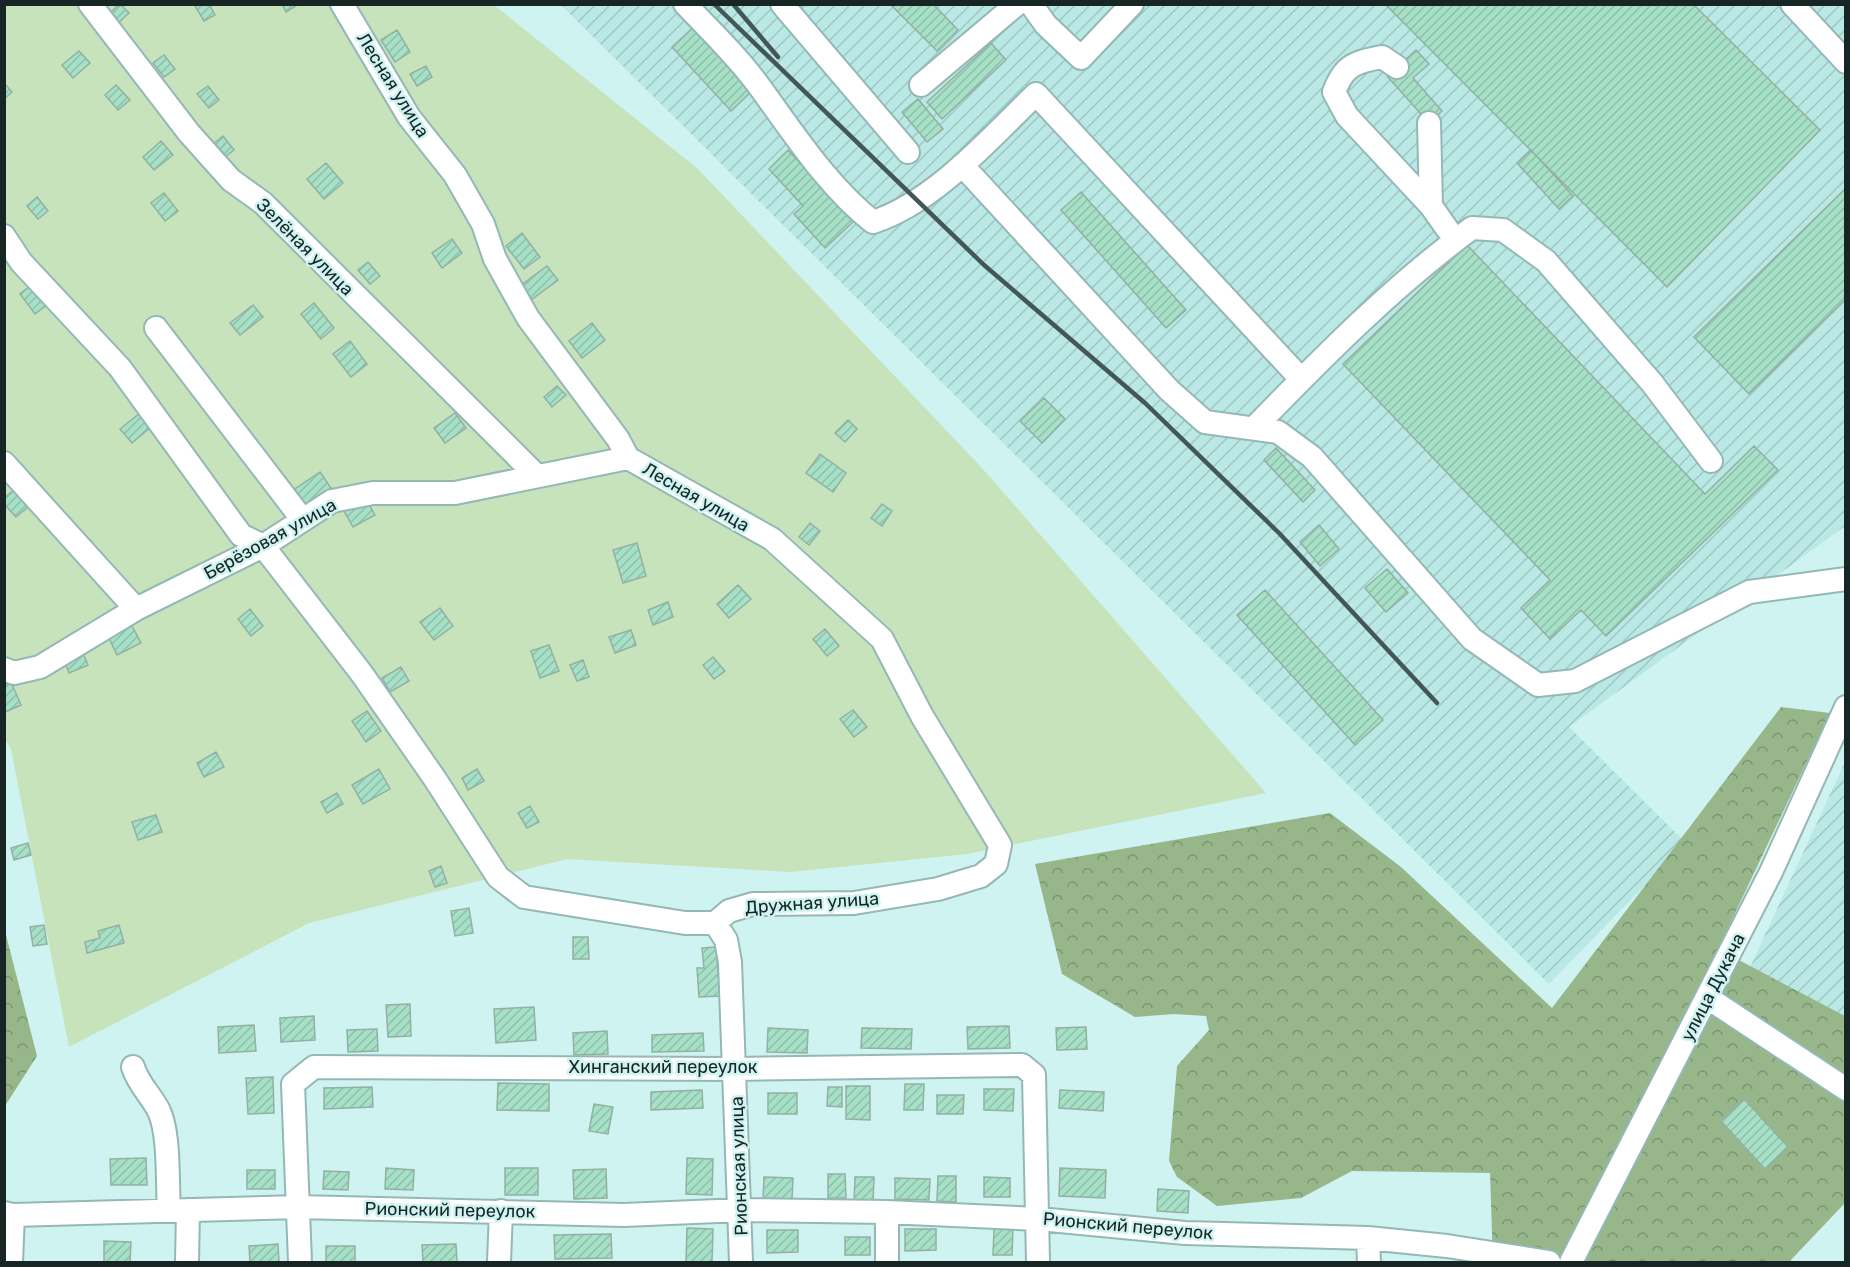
<svg xmlns="http://www.w3.org/2000/svg" width="1850" height="1267" font-family="Rubik,sans-serif">
<defs>
<pattern id="industrial-furrows" width="10" height="10" patternUnits="userSpaceOnUse" patternTransform="scale(1.5)"><rect width="10" height="10" fill="#bae8e5"/><path d="M-1 1l2-2M0 10L10 0M9 11l2-2" fill="none" stroke="#9fc7c4"/></pattern>
<pattern id="forest-crowns" width="20" height="18" patternUnits="userSpaceOnUse" patternTransform="scale(1.5)"><rect width="20" height="18" fill="#97b78b"/><path d="M2 6a3 3 0 1 1 6 0M12 15a3 3 0 1 1 6 0" fill="none" stroke="#7a9571"/></pattern>
<pattern id="building-hatch" width="6" height="6" patternUnits="userSpaceOnUse" patternTransform="scale(1.5)"><rect width="6" height="6" fill="#a6e0c6"/><path d="M-1 1l2-2M0 6l6-6M5 7l2-2" fill="none" stroke="#8ec0aa"/></pattern>
</defs>
<rect width="100%" height="100%" fill="#cef3f1"/>
<path fill="url(#industrial-furrows)" d="M561 5H1845V526L1569 727 1686 843 1549 984Z
M1845 762V1035L1746 976Z"/>
<path fill="#c7e3bc" d="M4 5H494L698 169 982 468 1266 793 967 854 790 872 567 859 309 923 69 1047 11 749 5 739Z"/>
<path fill="url(#forest-crowns)" d="M1781 707 1830 713 1718 949 1845 1016V1203L1789 1262H1493L1490 1173 1352 1171 1301 1198 1217 1206 1177 1177 1169 1161 1177 1066 1209 1030 1206 1016 1174 1014 1135 1017 1062 974 1035 864 1330 813 1401 867 1552 1008Z
M4 927 37 1056 5 1106H4Z"/>
<path fill="url(#building-hatch)" stroke="#93b0a2" stroke-width="1.5" d="M120 4 129 13 116 25 107 15Z
M198 4H209L215 15 204 21 195 6Z
M282 4H299L286 12Z
M890 4H933L958 30 937 51Z
M1385 4H1693L1820 130 1667 287Z
M693 28 752 91 731 111 672 47Z
M397 30 410 52 395 62 381 40Z
M991 43 1006 60 942 119 927 102Z
M1416 50 1429 64 1413 78 1442 111 1429 123 1387 76Z
M79 51 90 63 73 78 62 65Z
M164 55 175 69 164 77 153 63Z
M426 66 432 77 417 86 410 74Z
M4 83 12 92 4 99Z
M116 85 130 100 118 110 105 95Z
M208 86 219 100 209 108 197 94Z
M918 99 943 129 927 142 902 112Z
M223 136 234 150 224 158 213 144Z
M161 141 173 155 154 170 143 157Z
M788 150 854 221 825 248 794 214 803 206 769 169Z
M1531 150 1573 196 1559 209 1517 163Z
M326 163 343 183 324 199 307 179Z
M1846 188V299L1749 394 1694 337Z
M1081 192 1186 310 1166 328 1061 210Z
M164 193 178 211 165 221 151 203Z
M37 197 48 211 38 219 27 206Z
M522 233 540 257 524 269 506 246Z
M452 239 462 253 442 268 432 253Z
M1467 245 1705 494 1754 446 1778 470 1606 636 1581 610 1550 639 1521 608 1550 580 1343 364Z
M368 262 380 276 370 284 358 270Z
M547 266 558 280 531 300 520 286Z
M34 283 49 303 35 314 20 294Z
M314 303 334 328 321 339 301 314Z
M253 305 263 317 240 335 230 323Z
M592 323 605 340 582 358 569 341Z
M350 341 367 364 351 377 333 354Z
M557 386 566 395 552 407 544 397Z
M1044 398 1065 419 1042 443 1020 421Z
M140 413 151 427 132 443 120 429Z
M455 413 466 428 445 443 434 428Z
M848 420 857 429 845 442 835 433Z
M1276 448 1315 490 1303 502 1264 460Z
M820 454 846 473 833 492 806 473Z
M320 472 331 488 303 507 292 491Z
M14 490 28 507 16 517 4 504V498Z
M366 499 375 515 353 527 344 511Z
M882 504 892 511 882 526 871 518Z
M810 523 820 531 809 545 799 537Z
M1319 525 1339 549 1320 566 1300 542Z
M637 543 646 576 623 583 613 550Z
M1387 569 1408 593 1386 612 1365 588Z
M738 585 751 599 729 618 717 604Z
M1265 590 1383 720 1355 745 1237 615Z
M668 602 673 617 653 625 648 610Z
M440 608 453 626 434 640 420 622Z
M250 609 263 626 251 636 238 619Z
M131 624 141 643 117 655 108 636Z
M825 629 839 646 827 656 813 639Z
M631 630 636 645 615 653 609 637Z
M549 645 559 671 540 678 531 651Z
M82 651 88 665 69 673 64 659Z
M713 657 725 671 714 679 703 665Z
M583 660 589 677 577 681 570 665Z
M401 667 409 681 390 692 382 678Z
M11 682 21 705 5 712 4 685Z
M853 710 867 727 854 737 840 719Z
M367 711 381 731 366 742 352 721Z
M216 752 224 767 204 777 197 763Z
M379 769 390 789 363 804 352 785Z
M477 769 484 781 468 790 462 778Z
M337 793 343 804 327 813 321 802Z
M530 806 539 822 527 828 518 813Z
M156 815 162 832 138 840 132 822Z
M28 843 31 855 14 860 11 848Z
M441 866 447 883 435 887 429 871Z
M469 908 473 933 455 936 451 911Z
M44 925 47 944 33 946 30 927Z
M119 925 124 943 87 953 85 942 100 938 98 931Z
M573 937H588L589 959H573Z
M716 947 720 996 699 997 697 968H704L702 948Z
M410 1004 411 1036 388 1037 386 1005Z
M534 1007 536 1040 496 1043 494 1009Z
M314 1016 315 1040 281 1042 280 1018Z
M254 1025 256 1051 219 1053 218 1027Z
M1009 1026 1010 1048 968 1049 967 1027Z
M1086 1027 1087 1049 1057 1050 1056 1028Z
M768 1028 808 1030 807 1053 767 1052Z
M862 1028 912 1029 911 1049 861 1048Z
M377 1029 378 1051 348 1052 347 1030Z
M607 1031 608 1054 574 1055 573 1033Z
M703 1033 704 1051 652 1052V1035Z
M273 1077 274 1113 248 1114 246 1078Z
M498 1083 549 1084V1111L497 1110Z
M905 1084H924L923 1110H904Z
M846 1086H870V1120L846 1119Z
M372 1087 373 1107 324 1109V1088Z
M828 1087H842V1107L827 1106Z
M984 1089H1014L1013 1111 984 1110Z
M702 1090 703 1108 651 1110V1092Z
M1060 1090 1104 1092 1103 1111 1059 1108Z
M768 1093H797V1114H768Z
M937 1095H964L963 1114H937Z
M1744 1099 1788 1147 1765 1169 1721 1121Z
M594 1104 613 1107 608 1134 589 1131Z
M146 1158 147 1185H111L110 1159Z
M687 1158 713 1159 712 1195 686 1194Z
M386 1168 414 1170 413 1190 385 1189Z
M505 1168H538V1195H505Z
M1060 1168 1106 1170 1105 1198 1059 1196Z
M606 1169 607 1198 574 1199 573 1170Z
M247 1170H275V1189H247Z
M324 1171 349 1172 348 1190 323 1189Z
M828 1174H845L846 1198H828Z
M938 1176H956V1202L937 1201Z
M764 1177 793 1178 792 1199 763 1198Z
M855 1177H874L873 1203H854Z
M984 1177 1010 1178V1197H984Z
M895 1178 930 1179 929 1200 895 1199Z
M1158 1189 1189 1191 1188 1213 1157 1211Z
M687 1228 713 1229 712 1262H686Z
M905 1229H936V1250L905 1251Z
M994 1229H1013L1012 1255H993Z
M767 1230H798V1252L767 1253Z
M611 1234 612 1258 555 1259 554 1235Z
M845 1237H870V1255H845Z
M104 1241 131 1242 130 1262H104Z
M278 1244 279 1262H250L249 1246Z
M456 1244 457 1262H423L422 1245Z
M326 1246H355V1262H326Z"/>
<g fill="none" stroke-linecap="round" stroke-linejoin="round">
<g stroke="#94b8b6" stroke-width="26">
<path id="minor" d="M90 4 189 133 231 180 263 203 536 475
M342 4 409 117 455 175 483 224 495 259 528 318 618 439 628 458 772 539 882 639 922 716 1000 845 996 864 981 876 938 889 854 903 753 904 729 911 715 923
M685 4C710 30 737 56 759 86 792 131 828 187 873 222 935 202 990 138 1036 94L1301 379
M782 4 908 152
M1031 4 1046 25 1081 58 1132 4
M1792 4 1846 62
M1397 67 1382 57C1355 62 1344 65 1334 92L1347 116 1431 206 1455 240
M921 85 1017 4
M1429 123 1431 206
M962 165 1169 390 1205 422 1278 432 1312 457 1472 639 1538 685 1575 681 1749 592 1846 579
M4 236 21 262 120 368 241 535 263 546 362 674 435 779 498 877 524 897 685 923H715L726 940 730 962 741 1262
M156 328 302 519
M1254 428C1323 357 1393 286 1472 228L1503 230 1546 261 1652 383 1711 461
M4 463 136 609
M4 669 14 673 40 667 136 609 263 546 332 501 373 493H455L628 458
M1708 998 1846 1089
M133 1067C138 1084 151 1095 159 1111 170 1135 167 1183 169 1210
M887 1212V1262
M4 1213 13 1215 299 1207 624 1215 741 1210 887 1212 1039 1219 1185 1233 1368 1238 1447 1246 1549 1262
M1368 1238 1369 1262
M11 1262 13 1215
M187 1262 188 1210
M300 1262 293 1084 314 1067 735 1069 1022 1065 1034 1075 1038 1262
M499 1262 501 1211
M1571 1262 1771 872 1846 707"/>
</g>
<use href="#minor" stroke="#fff" stroke-width="22"/>
<path stroke="#445757" stroke-width="4.5" d="M714 4 984 265 1145 403 1279 533 1437 703
M733 4 778 57"/>
</g>
<g text-anchor="middle" dominant-baseline="central" stroke-width="5" stroke-linejoin="round" paint-order="stroke">
<g font-size="18" fill="#172525" stroke="#cef3f1">
<text transform="translate(393 85) rotate(58)">Лесная улица</text>
<text transform="translate(305 247) rotate(45)">Зелёная улица</text>
<text transform="translate(696 497) rotate(30)">Лесная улица</text>
<text transform="translate(270 539) rotate(-29)">Берёзовая улица</text>
<text transform="translate(812 903) rotate(-4)">Дружная улица</text>
<text transform="translate(1713 987) rotate(-63)">улица Дукача</text>
<text x="663" y="1067">Хинганский переулок</text>
<text transform="translate(739 1166) rotate(-92)">Рионская улица</text>
<text transform="translate(450 1210) rotate(1)">Рионский переулок</text>
<text transform="translate(1128 1226) rotate(5)">Рионский переулок</text>
</g>
</g>
<rect width="1850" height="1267" fill="none" stroke="#172525" stroke-width="12"/>
</svg>
